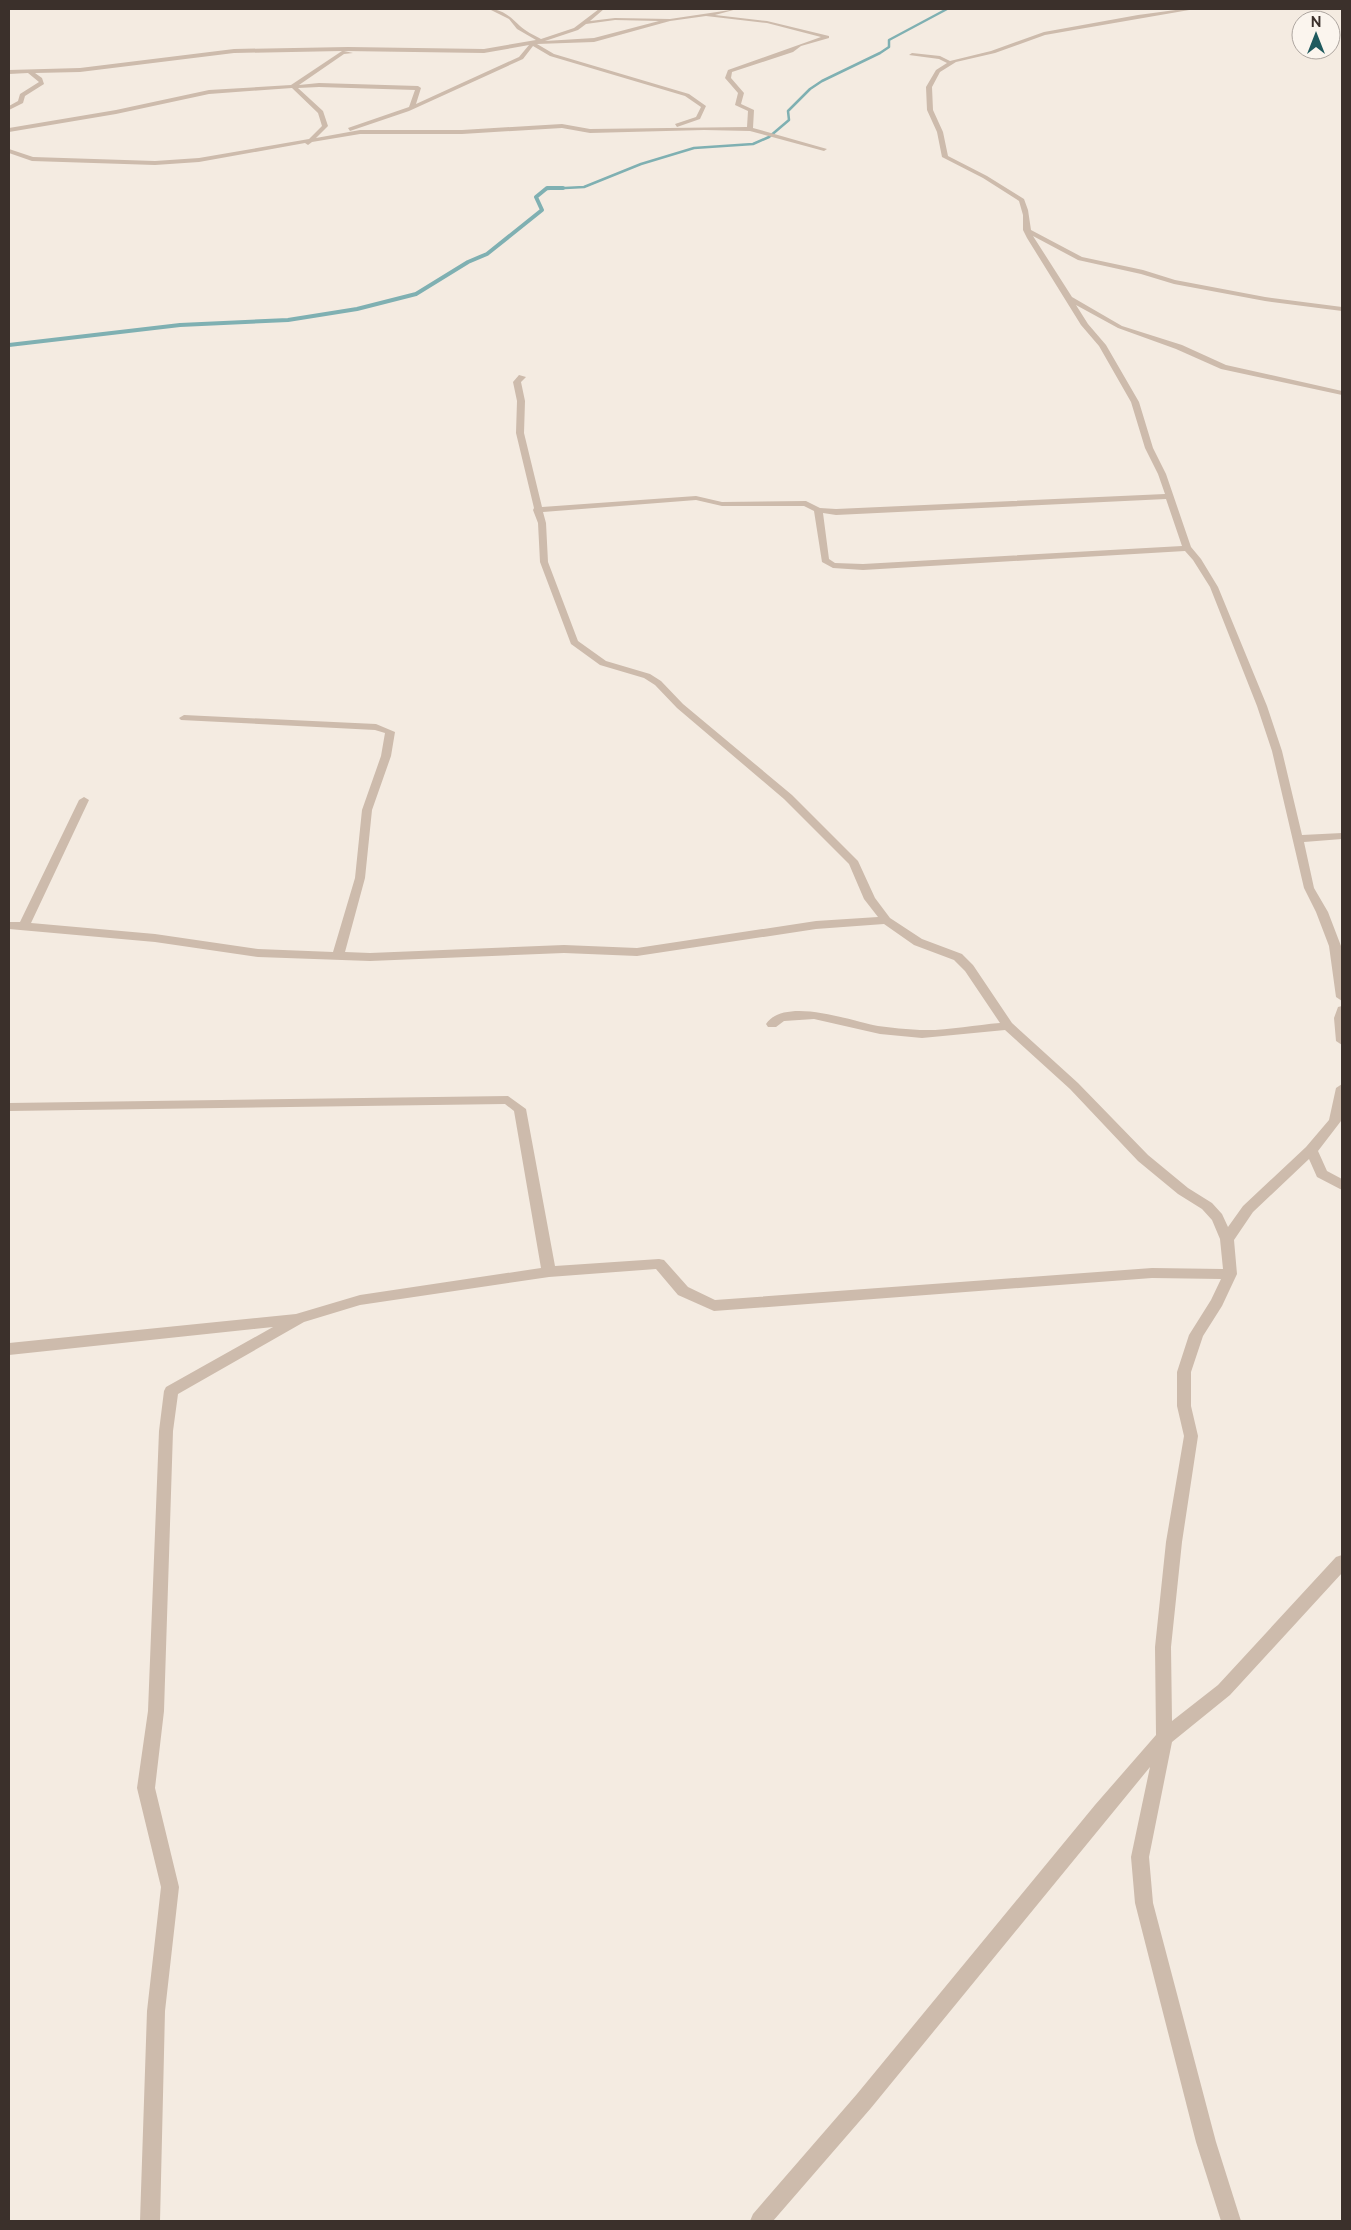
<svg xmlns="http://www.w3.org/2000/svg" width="1351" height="2230" font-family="Raleway,sans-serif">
<rect width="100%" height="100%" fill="#f4ebe1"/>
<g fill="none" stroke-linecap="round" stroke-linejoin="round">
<path stroke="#7fb0b2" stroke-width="2.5" d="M546 189 584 187 641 164 694 148 753 144 769 137 789 120 788 111 810 89 822 81 880 53 889 47V40L947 9"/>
<path stroke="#7fb0b2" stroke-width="4" d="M9 345 180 325 288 320 357 309 416 294 468 262 487 254 542 210 536 197 547 188H563"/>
<path fill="#cdbbac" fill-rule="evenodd" d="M489 9C502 9 511 17 520 26 525 31 534 35 541 39L574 28 599 9H604L590 21 615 18 670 19 737 9 715 15 767 21 829 36V38L801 46 793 52 732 72 731 78 744 93 741 104 754 110 753 128 827 149 824 151 750 131 704 130 590 133 562 128 462 134H360L312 142 308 145 305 143 199 162 155 165 32 161 9 153V149L33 157 155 161 199 158 309 139 322 126 318 113 292 88 209 94 116 114 9 132V128L116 110 209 90 291 85 342 51 234 53 80 72 35 73 42 78 44 84 25 96 23 103 9 110V106L18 101 20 94 39 82 28 73 9 74V70L80 68 234 49 348 47 484 49 536 40 517 29 509 19ZM706 16 767 23 821 37 728 70 725 78 738 93 735 105 748 111 747 127 590 129 562 124 462 130H360L316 138 328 126 323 111 298 88 319 87 415 90 409 107 348 128 350 131 409 111 523 59 533 46 550 56 685 96 701 107 696 117 675 124 677 127 700 119 706 106 689 94 554 54 537 44 594 42 670 21ZM615 20 659 21 594 38 545 41 578 30 586 24ZM529 45 519 57 416 104 421 88 418 86 319 83 299 85 344 54 353 53 344 51 484 53Z
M1183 9H1195L1045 35 995 53 956 62 940 72 932 87 933 110 943 132 948 156 987 176 1024 199 1028 210 1031 230 1082 257 1143 270 1175 280 1265 297 1342 307V311L1265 301 1174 284 1141 274 1078 260 1033 236 1072 297 1122 326 1182 345 1226 365 1342 391V395L1221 369 1176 349 1118 328 1076 305 1088 324 1106 345 1139 402 1153 448 1166 474 1191 547 1201 559 1218 587 1267 706 1282 751 1302 835 1342 833V839L1304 842 1314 888 1328 912 1341 946 1342 1001 1336 997 1329 946 1316 912 1304 888 1272 751 1257 706 1210 587 1193 560 1185 551 863 570 833 568 822 562 814 511 804 506H722L696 500 543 512 546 523 548 562 578 641 606 661 650 674 661 681 683 704 792 795 858 861 875 898 890 918 922 939 962 954 973 965 1012 1023 1078 1083 1148 1155 1188 1188 1212 1203 1222 1214 1228 1227 1243 1206 1306 1147 1329 1120 1336 1088 1342 1084 1341 1121 1318 1151 1327 1171 1342 1179V1190L1317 1177 1309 1159 1253 1212 1234 1240 1237 1274 1222 1306 1203 1336 1191 1372V1406L1198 1436 1182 1542 1171 1647 1172 1721 1218 1685 1336 1557 1342 1555V1573L1230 1695 1172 1742 1149 1857 1153 1903 1216 2142 1241 2221H1221L1196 2142 1135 1903 1131 1857 1150 1767 871 2108 773 2221H750L753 2214 857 2094 1095 1805 1156 1735 1155 1647 1166 1542 1184 1436 1177 1406V1372L1189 1335 1211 1300 1221 1279 1152 1278 714 1311 678 1295 656 1269 549 1277 360 1305 304 1322 178 1394 173 1431 164 1711 155 1788 179 1887 165 2011 160 2221H140L147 2011 161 1887 137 1788 148 1711 159 1431 164 1391 166 1387 273 1327 9 1355V1343L296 1314 360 1295 541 1268 514 1111 505 1104 9 1111V1103L508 1096 526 1109 555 1266 659 1259 664 1260 688 1287 715 1300 1152 1268 1223 1269 1220 1239 1212 1220 1202 1209 1178 1194 1138 1161 1070 1089 1005 1030 922 1038 880 1034 814 1019 784 1021 776 1027H768L766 1024C785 996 851 1021 878 1026 892 1028 906 1029 920 1030 946 1031 974 1025 1000 1023L965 971 954 960 914 945 884 924 816 929 637 956 564 953 370 961 258 957 155 942 9 929V922H20L79 800 84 797 89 800 31 923 155 934 258 949 333 952 355 878 362 810 381 756 385 733 375 730 181 720 179 718 184 715 376 724 395 732 391 756 372 810 365 878 345 952 370 953 564 945 637 948 816 921 878 917 864 899 849 864 784 799 677 708 655 685 644 678 600 665 571 644 540 562 538 523 533 510 534 508 516 433 517 401 513 382 519 375 526 377 521 382 525 401 524 433 542 507 696 496 722 502 806 501 820 508 836 509 1165 494 1158 474 1145 448 1131 402 1099 346 1081 325 1027 238 1023 230V215L1019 201 983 178 942 157 937 132 927 110 926 87 936 70 947 63 939 59 909 55 912 53 940 56 950 61 991 51 1044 32 1138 15ZM1166 499 1182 546 863 564 835 563 829 559 823 513 836 515Z
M1342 1006V1045L1336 1041 1334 1018 1338 1007Z"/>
</g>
<rect width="1351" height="2230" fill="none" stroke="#3b302b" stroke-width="20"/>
<g transform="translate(1316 35)"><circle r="24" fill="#fbf5ee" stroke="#aea6a0"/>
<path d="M0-4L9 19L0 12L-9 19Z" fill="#1f5a5e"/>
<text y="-8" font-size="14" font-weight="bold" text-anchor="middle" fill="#3b302b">N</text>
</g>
</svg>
